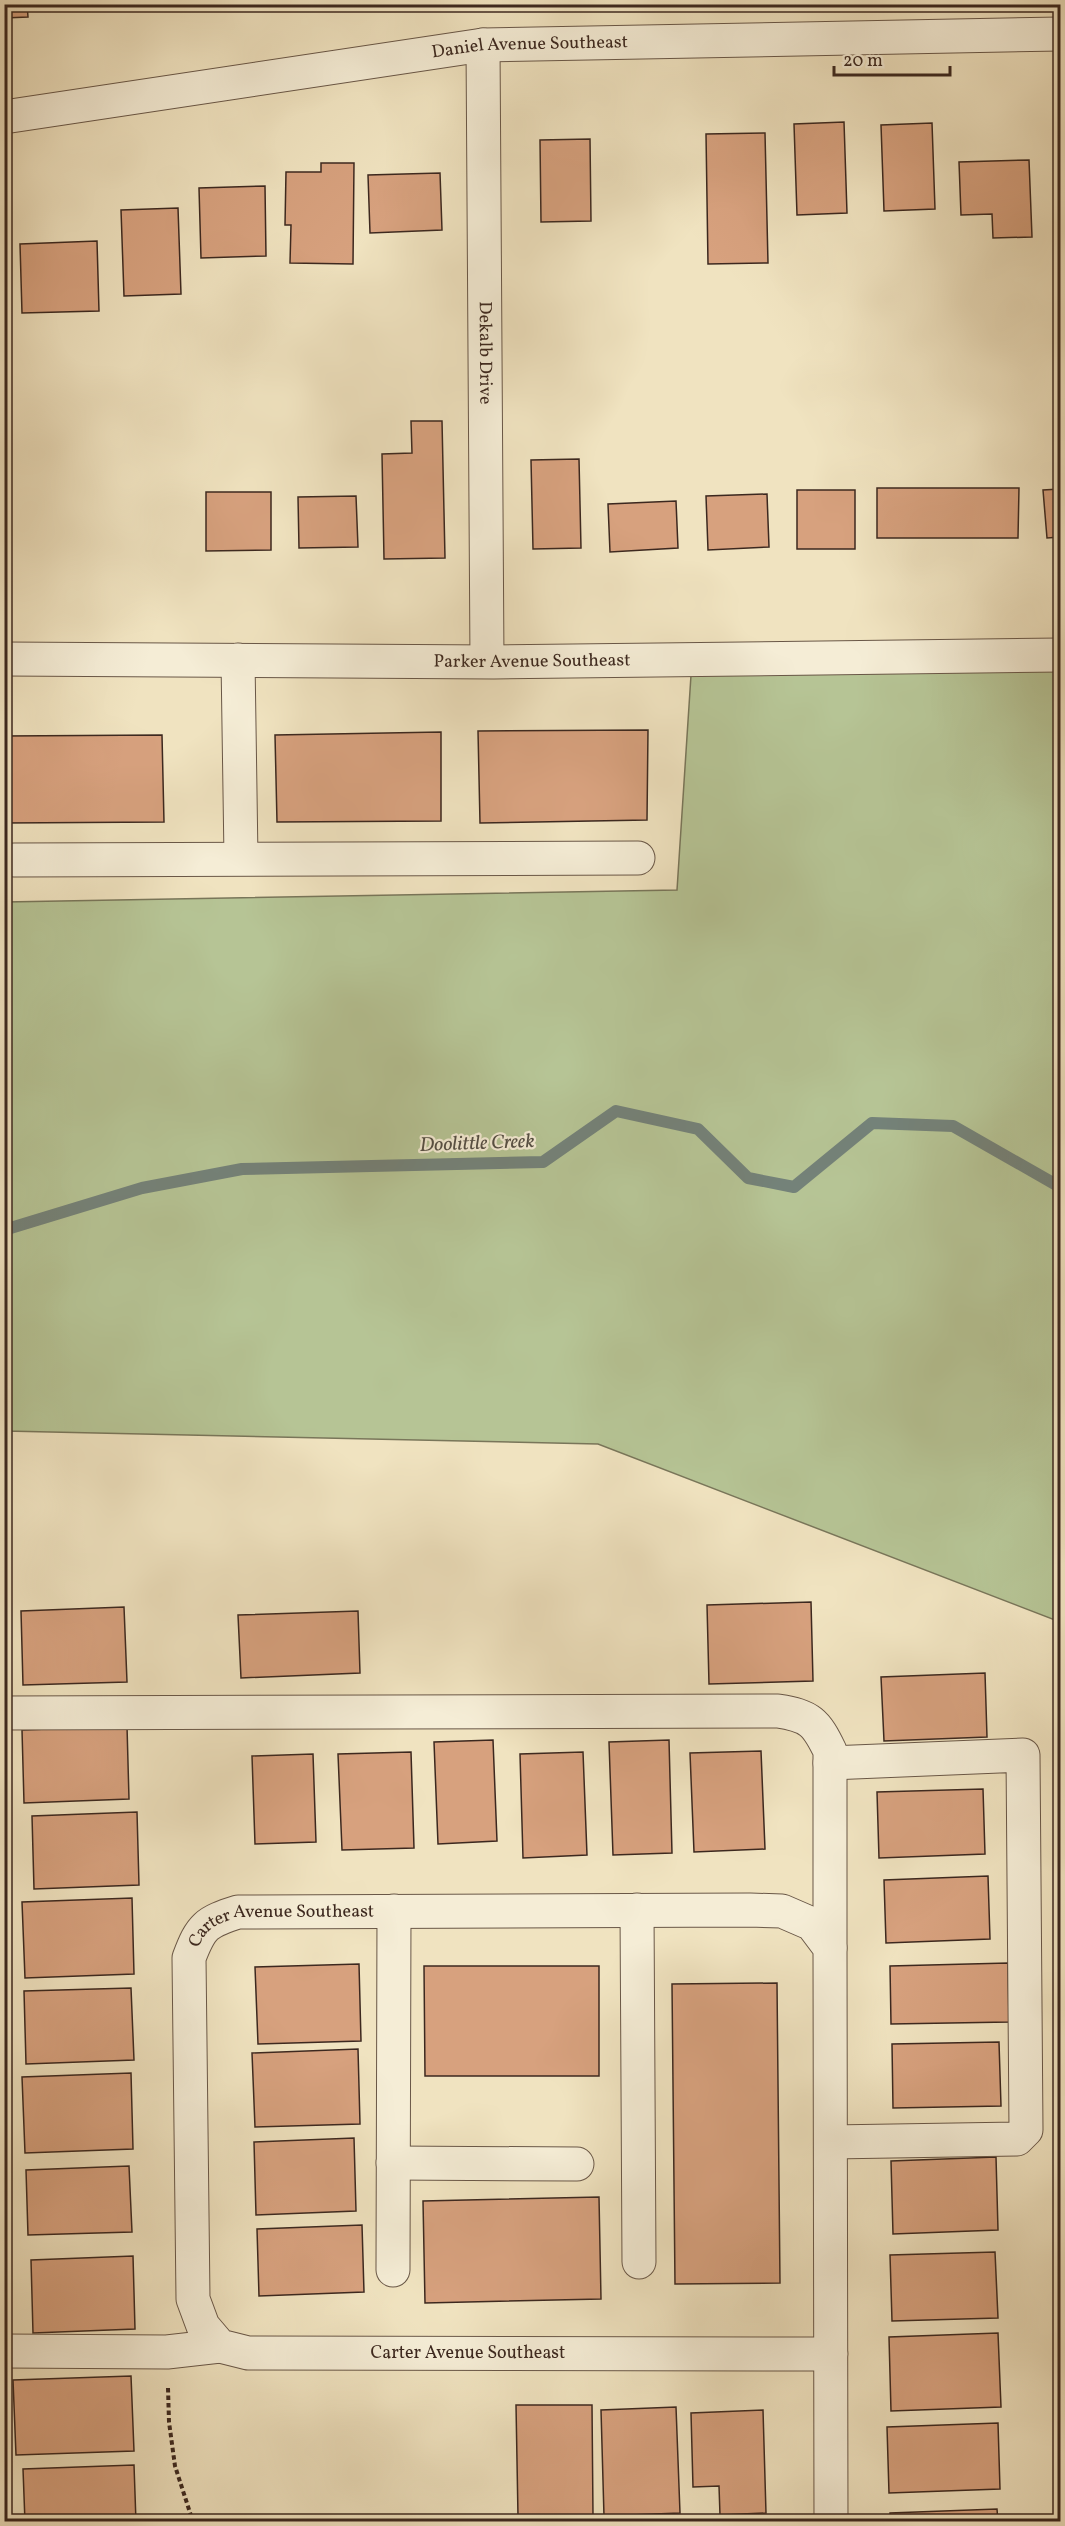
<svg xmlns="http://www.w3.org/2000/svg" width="1065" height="2526" font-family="Vollkorn,serif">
<rect width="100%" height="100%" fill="#f0e3c0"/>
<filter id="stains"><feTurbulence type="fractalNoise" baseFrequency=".00333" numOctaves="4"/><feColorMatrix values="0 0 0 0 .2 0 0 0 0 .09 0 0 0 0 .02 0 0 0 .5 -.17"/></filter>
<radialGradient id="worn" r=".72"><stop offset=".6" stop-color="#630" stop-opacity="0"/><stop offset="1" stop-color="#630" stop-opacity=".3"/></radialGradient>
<path fill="#b6c495" stroke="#79765a" stroke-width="1.5" d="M692 660 1060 666V1622L598 1444 5 1431V902L677 890Z"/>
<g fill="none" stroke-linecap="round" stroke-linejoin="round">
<path stroke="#748279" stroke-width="12" d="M4 1230 142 1188 242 1169 543 1162 616 1111 698 1129 748 1178 794 1187 872 1123 953 1126 1060 1187"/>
</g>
<path fill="#d7a17e" stroke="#3c281f" stroke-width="1.5" d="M4 4H27L28 17 4 18Z
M844 122 847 213 797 215 794 124Z
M932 123 935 209 884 211 881 125Z
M765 133 768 263 708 264 706 134Z
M590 139 591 221 541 222 540 140Z
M1060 155V209H1056L1054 156Z
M1029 160 1032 237 993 238 992 214 961 215 959 162Z
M321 163H354L353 264 290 263 291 225H285L286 172H321Z
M440 173 442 230 370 233 368 175Z
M265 186 266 256 201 258 199 188Z
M178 208 181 294 124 296 121 210Z
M97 241 99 311 22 313 20 244Z
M411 421H442L445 558 384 559 382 454 412 453Z
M579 459 581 548 533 549 531 460Z
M877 488H1019L1018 538H877Z
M1060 489V537L1047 538 1043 490Z
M797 490H855V549H797Z
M206 492H271V550L206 551Z
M767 494 769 547 708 550 706 496Z
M356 496 358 547 299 548 298 497Z
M676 501 678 548 610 552 608 504Z
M648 730 647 820 480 823 478 731Z
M441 732V821L277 822 275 735Z
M162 735 164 822 4 823V736Z
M811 1602 813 1681 709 1684 707 1605Z
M124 1607 127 1682 23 1685 21 1611Z
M358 1611 360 1673 241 1678 238 1615Z
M985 1673 987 1737 884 1741 881 1677Z
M127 1726 129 1799 24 1803 22 1730Z
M493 1740 497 1841 438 1844 434 1742Z
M669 1740 672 1853 613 1855 609 1742Z
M761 1751 765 1849 694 1852 690 1753Z
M411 1752 414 1848 342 1850 338 1754Z
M583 1752 587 1855 523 1858 520 1754Z
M313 1754 316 1842 255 1844 252 1756Z
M983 1789 985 1854 879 1858 877 1792Z
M137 1812 139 1885 34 1889 32 1816Z
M988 1876 990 1939 886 1943 884 1880Z
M132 1898 134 1974 25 1978 22 1902Z
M1008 1963 1009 2022 891 2024 890 1966Z
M359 1964 361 2041 258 2044 255 1967Z
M424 1966H599V2076H425Z
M777 1983 780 2283 675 2284 672 1984Z
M131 1988 134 2060 26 2064 24 1991Z
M999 2042 1001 2106 893 2108 892 2044Z
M358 2049 360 2124 255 2127 252 2053Z
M131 2073 133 2149 25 2153 22 2077Z
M354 2138 356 2211 256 2215 254 2142Z
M996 2157 998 2230 893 2234 891 2161Z
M129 2166 132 2232 28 2235 26 2170Z
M599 2197 601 2299 425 2303 423 2201Z
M362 2225 364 2292 259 2296 257 2229Z
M995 2252 998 2318 892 2321 890 2255Z
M133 2256 135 2329 33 2333 31 2260Z
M998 2333 1001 2407 891 2411 889 2337Z
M131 2376 134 2451 16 2455 13 2380Z
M516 2405H592L593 2515 518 2516Z
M676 2407 680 2513 604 2516 601 2410Z
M763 2410 766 2513 720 2515 719 2486 693 2487 691 2413Z
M998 2423 1000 2489 889 2493 887 2427Z
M134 2465 136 2522H25L23 2469Z
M997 2509 998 2522H890V2513Z"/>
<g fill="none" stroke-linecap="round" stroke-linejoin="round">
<g stroke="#695747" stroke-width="35">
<g id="minor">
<path id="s1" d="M483 45 487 661"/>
<path id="s2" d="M4 117 483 45 1060 34"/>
<path id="s3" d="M4 659 494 662 1060 655"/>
<path d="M238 660 241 858"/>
<path d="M14 860 638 858"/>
<path d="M4 1713 778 1711C810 1716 816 1722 830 1751V1948"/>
<path d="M830 1763 1023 1755 1026 2130 1017 2139 831 2142"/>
<path d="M637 1910 639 2262"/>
<path d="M393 2163 577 2164"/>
<path d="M393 2270 394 1911"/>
<path d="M4 2351 167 2352 220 2346"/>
<path id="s4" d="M831 2354 248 2353 220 2346 203 2326 193 2299 189 1958C201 1926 206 1922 238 1912L750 1910 782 1911 812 1924 830 1948 831 2522"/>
</g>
</g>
<path stroke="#3c281f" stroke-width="4" stroke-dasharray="4.5 3" stroke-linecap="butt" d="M168 2388 169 2422 175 2466 193 2522"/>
<use href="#minor" stroke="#f5edd6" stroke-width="33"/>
</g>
<g text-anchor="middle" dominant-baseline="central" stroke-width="4.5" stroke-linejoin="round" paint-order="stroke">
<g font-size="18" fill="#3c281f" stroke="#f5edd6">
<text stroke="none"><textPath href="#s2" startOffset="531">Daniel Avenue Southeast</textPath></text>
<text stroke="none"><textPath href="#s1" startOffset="308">Dekalb Drive</textPath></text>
<text stroke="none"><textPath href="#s3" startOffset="528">Parker Avenue Southeast</textPath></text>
<text stroke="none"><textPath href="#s4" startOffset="1118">Carter Avenue Southeast</textPath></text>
<text x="468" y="2353">Carter Avenue Southeast</text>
</g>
<g font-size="20" font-style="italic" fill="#544e44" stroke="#f5edd6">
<text transform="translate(477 1144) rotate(-2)">Doolittle Creek</text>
</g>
</g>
<rect width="1065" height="2526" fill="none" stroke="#f0e3c0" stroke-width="24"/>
<rect x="6" y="6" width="1053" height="2514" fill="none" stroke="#3c281f" stroke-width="3"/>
<rect x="12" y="12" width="1041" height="2502" fill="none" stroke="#3c281f" stroke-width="1.5"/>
<path d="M834 66v9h116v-9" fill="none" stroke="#3c281f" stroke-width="3"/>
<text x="843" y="66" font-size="18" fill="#3c281f" stroke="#f5edd6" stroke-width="4.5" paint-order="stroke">20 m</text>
<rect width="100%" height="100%" filter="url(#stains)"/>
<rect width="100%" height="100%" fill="url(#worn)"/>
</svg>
